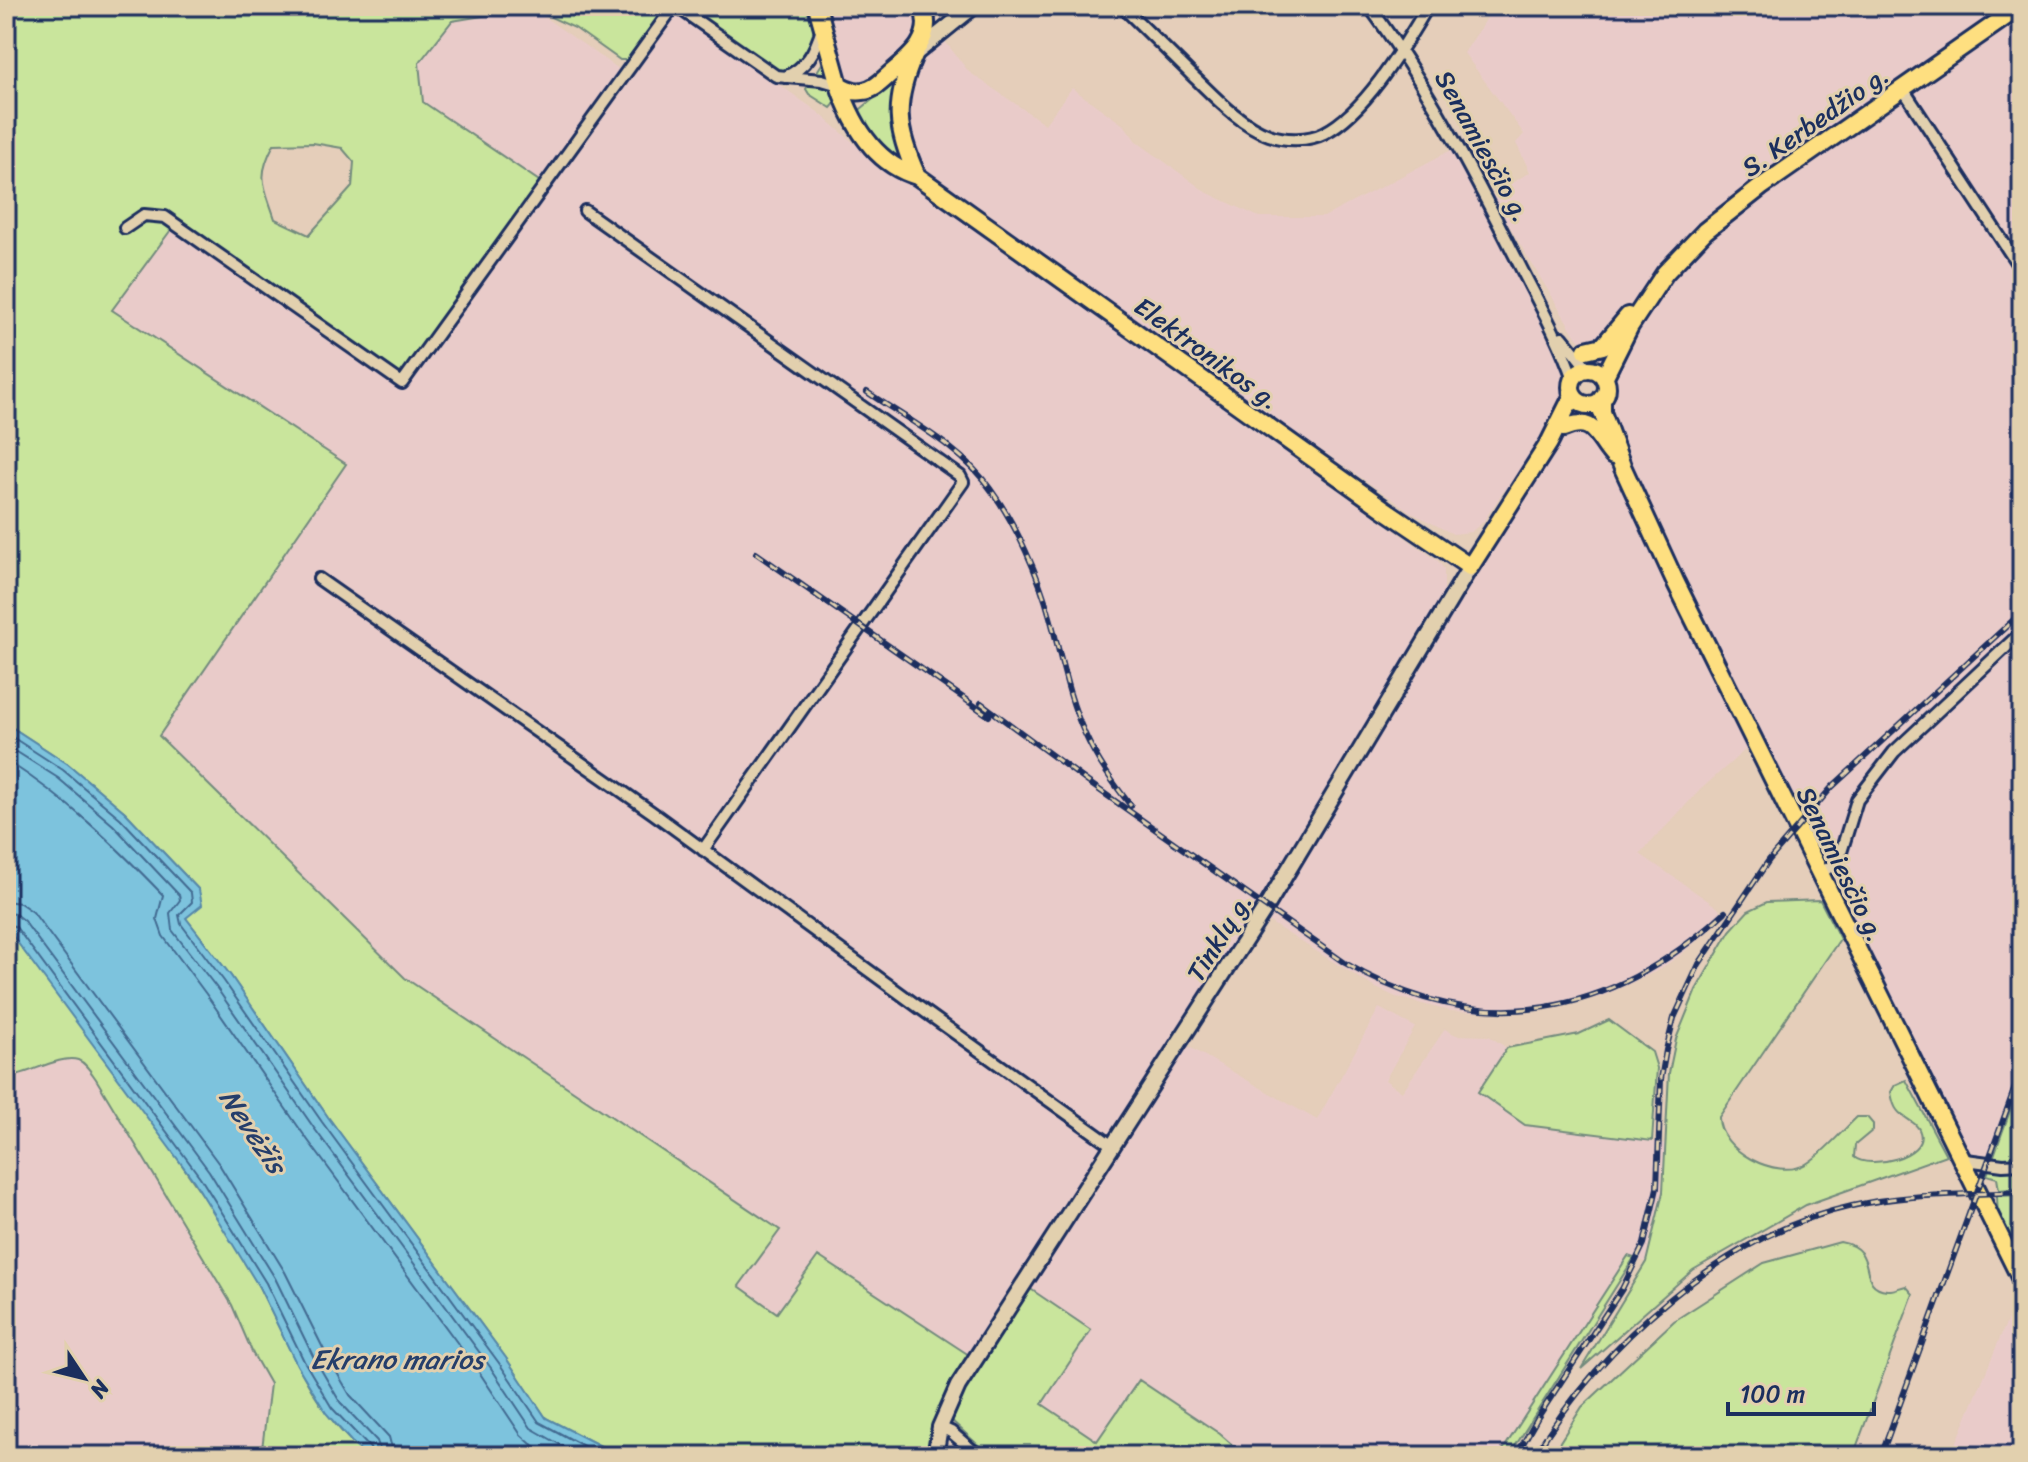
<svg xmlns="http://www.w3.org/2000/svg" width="2028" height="1462" font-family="Sriracha,sans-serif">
<rect width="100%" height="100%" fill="#e5ceba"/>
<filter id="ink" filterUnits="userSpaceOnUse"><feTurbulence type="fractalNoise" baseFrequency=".0125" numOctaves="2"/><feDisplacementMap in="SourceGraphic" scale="16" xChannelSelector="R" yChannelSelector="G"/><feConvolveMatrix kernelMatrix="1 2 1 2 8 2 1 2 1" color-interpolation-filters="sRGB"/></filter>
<g filter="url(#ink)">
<path fill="#e9cbc9" d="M825 6H901L913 14 918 22 917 29 907 46 857 86 846 81Z
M1495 6H2022V1100L2015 1098 1995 1156 1987 1154 1986 1158 1973 1154 1961 1145 1756 735 1616 438 1606 405 1613 390 1612 373 1575 335 1491 196 1530 172 1516 143 1524 134 1464 53Z
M531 8 629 76 677 12 818 112 862 150 1438 561 1444 569V595L1380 704 1200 999 969 1355 818 1256 777 1313 739 1286 779 1230 405 978 159 736 346 464 112 310 173 227 402 382 545 186 423 102 419 64 452 21Z
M944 40 969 72 1045 124 1072 88 1125 126 1136 141 1206 192 1259 217H1324L1453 149 1557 352 1564 375 1566 398 1563 406 1523 471 1503 492 1483 522 1471 532 1453 534 1414 514 1146 331 937 183 925 169 909 141 906 115 907 98 915 71 923 57Z
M1576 426 1597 441 1621 486 1747 748 1700 790 1640 854 1717 907 1725 916 1682 954 1657 971 1603 996 1544 1010 1510 1013 1449 1011 1396 997 1374 987 1266 920 1478 571 1568 430Z
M1379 1008 1415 1027 1385 1080 1402 1092 1445 1029 1456 1035 1489 1036 1507 1048 1478 1092 1609 1134 1667 1144 1663 1192 1646 1262 1628 1257 1499 1456H1245L1220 1434 1097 1442 1041 1403 1029 1288 1184 1044 1317 1120Z
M77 1059 86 1065 96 1079 232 1305 253 1354 270 1384 262 1448 267 1456H6V1077L66 1060Z
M2012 1309H2022V1456H1951Z"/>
<path fill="#c9e59c" stroke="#728a7d" stroke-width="2" fill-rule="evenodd" d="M6 6H668L629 60H620L575 28 531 8 452 21 419 63 423 102 545 185 402 383 173 227 112 310 346 464 159 736 405 978 780 1230 739 1286 777 1313 818 1256 969 1355 936 1414 928 1456H620L546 1418 506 1358 328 1117 231 976 186 918 199 890 125 812 68 764 10 726 6 720ZM313 143 342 148 354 162 352 187 309 235 275 219C264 185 256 178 274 144Z
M684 6H809C817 36 817 68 778 71Z
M825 59 838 100 831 108 809 94 806 89Z
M899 78C893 119 891 131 907 170L867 132 856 113Z
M1820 900 1840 939 1719 1117C1718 1150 1777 1181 1806 1164 1823 1154 1842 1131 1857 1117H1867L1873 1124V1130L1855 1145 1854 1157C1869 1170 1928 1157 1920 1132 1918 1122 1903 1119 1897 1110 1893 1105 1892 1098 1891 1092L1895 1085 1906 1080 1946 1155 1806 1205 1693 1270 1581 1369 1646 1262 1663 1192 1669 1073 1676 1039 1696 990 1730 931 1748 911 1767 902Z
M6 927C69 1011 134 1094 193 1181 217 1215 241 1252 260 1289 290 1347 314 1415 368 1456H267L262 1449 270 1384 253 1354 232 1305 96 1079C91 1072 86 1063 78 1060 60 1054 26 1076 6 1077Z
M1609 1020 1652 1052 1657 1068 1652 1141 1525 1125 1478 1092 1507 1048 1579 1034Z
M2015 1097 2022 1100V1188L1999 1190 1997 1178 1987 1175Z
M2022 1195V1267L1998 1220 1997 1196Z
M1840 1242C1882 1249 1854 1287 1887 1290 1893 1291 1900 1287 1906 1286L1913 1294 1853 1456H1631L1624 1452 1621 1456H1551L1582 1407 1674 1321 1764 1263Z
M1628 1256 1634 1258 1509 1456H1499Z
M1029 1288 1091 1330 1042 1404 1097 1441 1139 1380 1220 1434 1245 1456H990L950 1419 960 1394Z"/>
<path fill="#7dc3dd" stroke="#5688aa" stroke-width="2" d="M6 720 10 726 68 764 125 812 199 890 202 905 186 918 231 976 328 1117 506 1358 546 1418 620 1456H368L356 1447 326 1413 297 1365 259 1287 194 1181 6 927Z"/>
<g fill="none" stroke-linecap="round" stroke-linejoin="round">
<path stroke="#426a91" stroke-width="2" d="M6 733 63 770 120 818 191 893 192 902 179 915 181 924 224 981 322 1122 499 1363 539 1422 602 1456
M6 745 58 778 113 825 179 895 180 900 170 913 172 930 216 987 314 1128 491 1368 531 1428 580 1456
M6 760C68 800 112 842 163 895L157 919 163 936 206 994 304 1135 481 1375 521 1435 531 1444 554 1456
M6 901 20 903 33 912 219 1164 285 1272 326 1354 350 1395 389 1437 394 1456
M6 913 15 914 24 921 209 1171 275 1278 313 1356 340 1402 377 1441 382 1456
M6 923 16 927 200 1177 266 1283 304 1361 332 1408 370 1448 372 1456"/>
<g stroke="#1b2f5e" stroke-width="16">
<path id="minor" d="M676 6 776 76 822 80 839 85
M1122 6C1145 29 1169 52 1192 75 1215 97 1239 124 1269 135 1286 141 1308 141 1324 133 1366 112 1404 46 1428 6
M1369 6C1428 86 1474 175 1519 264 1538 302 1559 338 1573 379
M785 77C807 67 815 52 822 29
M1903 89 2022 271
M585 211 960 476 963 482 703 850
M125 228 144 215 165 217 402 383 674 6
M1562 337 1588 369
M319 579 653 813 920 1008 1114 1147
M1819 874 1838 862 1857 800 1894 752 2022 632
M1961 1162 1966 1160 2003 1165 2022 1164
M940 1427 951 1432 979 1456"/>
</g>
<g stroke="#1b2f5e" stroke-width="20">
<path id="secondary" d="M936 6H942
M916 53 974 6
M935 1456 940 1427 958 1386 1265 909 1470 567"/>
</g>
<g stroke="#1b2f5e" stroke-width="22">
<path id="primary" d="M817 6 839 85C847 89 854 93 863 91 874 90 882 81 890 74 911 57 936 37 922 6
M914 55C893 104 896 129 917 176
M839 85C852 124 875 164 917 176L1384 509 1470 567 1549 443 1573 395
M1586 350 1603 346 1628 316
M1571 387a18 18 0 1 1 36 0a18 18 0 1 1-36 0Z
M1604 378 1630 326 1665 273 1705 231 1761 187 2021 6
M1602 398V412L1622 466 1676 583 2022 1281
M1564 428C1594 415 1596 437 1613 456"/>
</g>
<use href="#minor" stroke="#e2d0ae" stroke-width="10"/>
<use href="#secondary" stroke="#e2d0ae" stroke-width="14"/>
<use href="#primary" stroke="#fedf80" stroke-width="16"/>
<g stroke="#1b2f5e" stroke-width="6">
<path id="rail" d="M867 392C909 421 962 447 991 490 1016 524 1039 576 1050 617 1061 656 1068 698 1085 734 1097 761 1114 784 1131 806
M756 553 989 716
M981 703 1088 782 1345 963C1482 1043 1611 1018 1725 912
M1516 1456 1538 1417 1622 1289 1644 1244 1657 1188 1661 1079 1666 1050 1674 1018 1699 964 1769 860 1832 787 2022 612
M1534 1456C1602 1344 1721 1235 1852 1206 1907 1193 1966 1195 2022 1192
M1881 1456 2022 1068"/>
</g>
<use href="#rail" stroke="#e2d0ae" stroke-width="3" stroke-dasharray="9" stroke-linecap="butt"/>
</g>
</g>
<g text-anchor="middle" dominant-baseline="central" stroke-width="6" stroke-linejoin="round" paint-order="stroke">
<g font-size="26" fill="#1b2f5e" stroke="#e2d0ae">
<text transform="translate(1815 121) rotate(-35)">S. Kerbedžio g.</text>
<text transform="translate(1483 146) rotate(61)">Senamiesčio g.</text>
<text transform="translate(1207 353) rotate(36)">Elektronikos g.</text>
<text transform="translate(1841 864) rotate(64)">Senamiesčio g.</text>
<text transform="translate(1219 937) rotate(-58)">Tinklų g.</text>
</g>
<g font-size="28" font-style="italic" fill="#253e6b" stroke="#e2d0ae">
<text transform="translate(253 1131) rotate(56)">Nevėžis</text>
<text x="397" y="1359">Ekrano marios</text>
</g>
</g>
<rect width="2028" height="1462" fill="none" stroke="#e2d0ae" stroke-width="32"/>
<rect x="16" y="16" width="1996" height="1430" fill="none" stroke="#1b2f5e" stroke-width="3" filter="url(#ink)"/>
<g transform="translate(84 1378) rotate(125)" stroke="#e2d0ae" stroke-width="6" paint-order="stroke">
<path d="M0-6L14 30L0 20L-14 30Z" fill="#1b2f5e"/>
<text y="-12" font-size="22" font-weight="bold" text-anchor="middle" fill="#1b2f5e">N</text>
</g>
<path d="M1728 1402v12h146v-12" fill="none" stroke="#1b2f5e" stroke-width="4"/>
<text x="1740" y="1402" font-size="24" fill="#1b2f5e" stroke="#e2d0ae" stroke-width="6" paint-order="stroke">100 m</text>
</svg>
